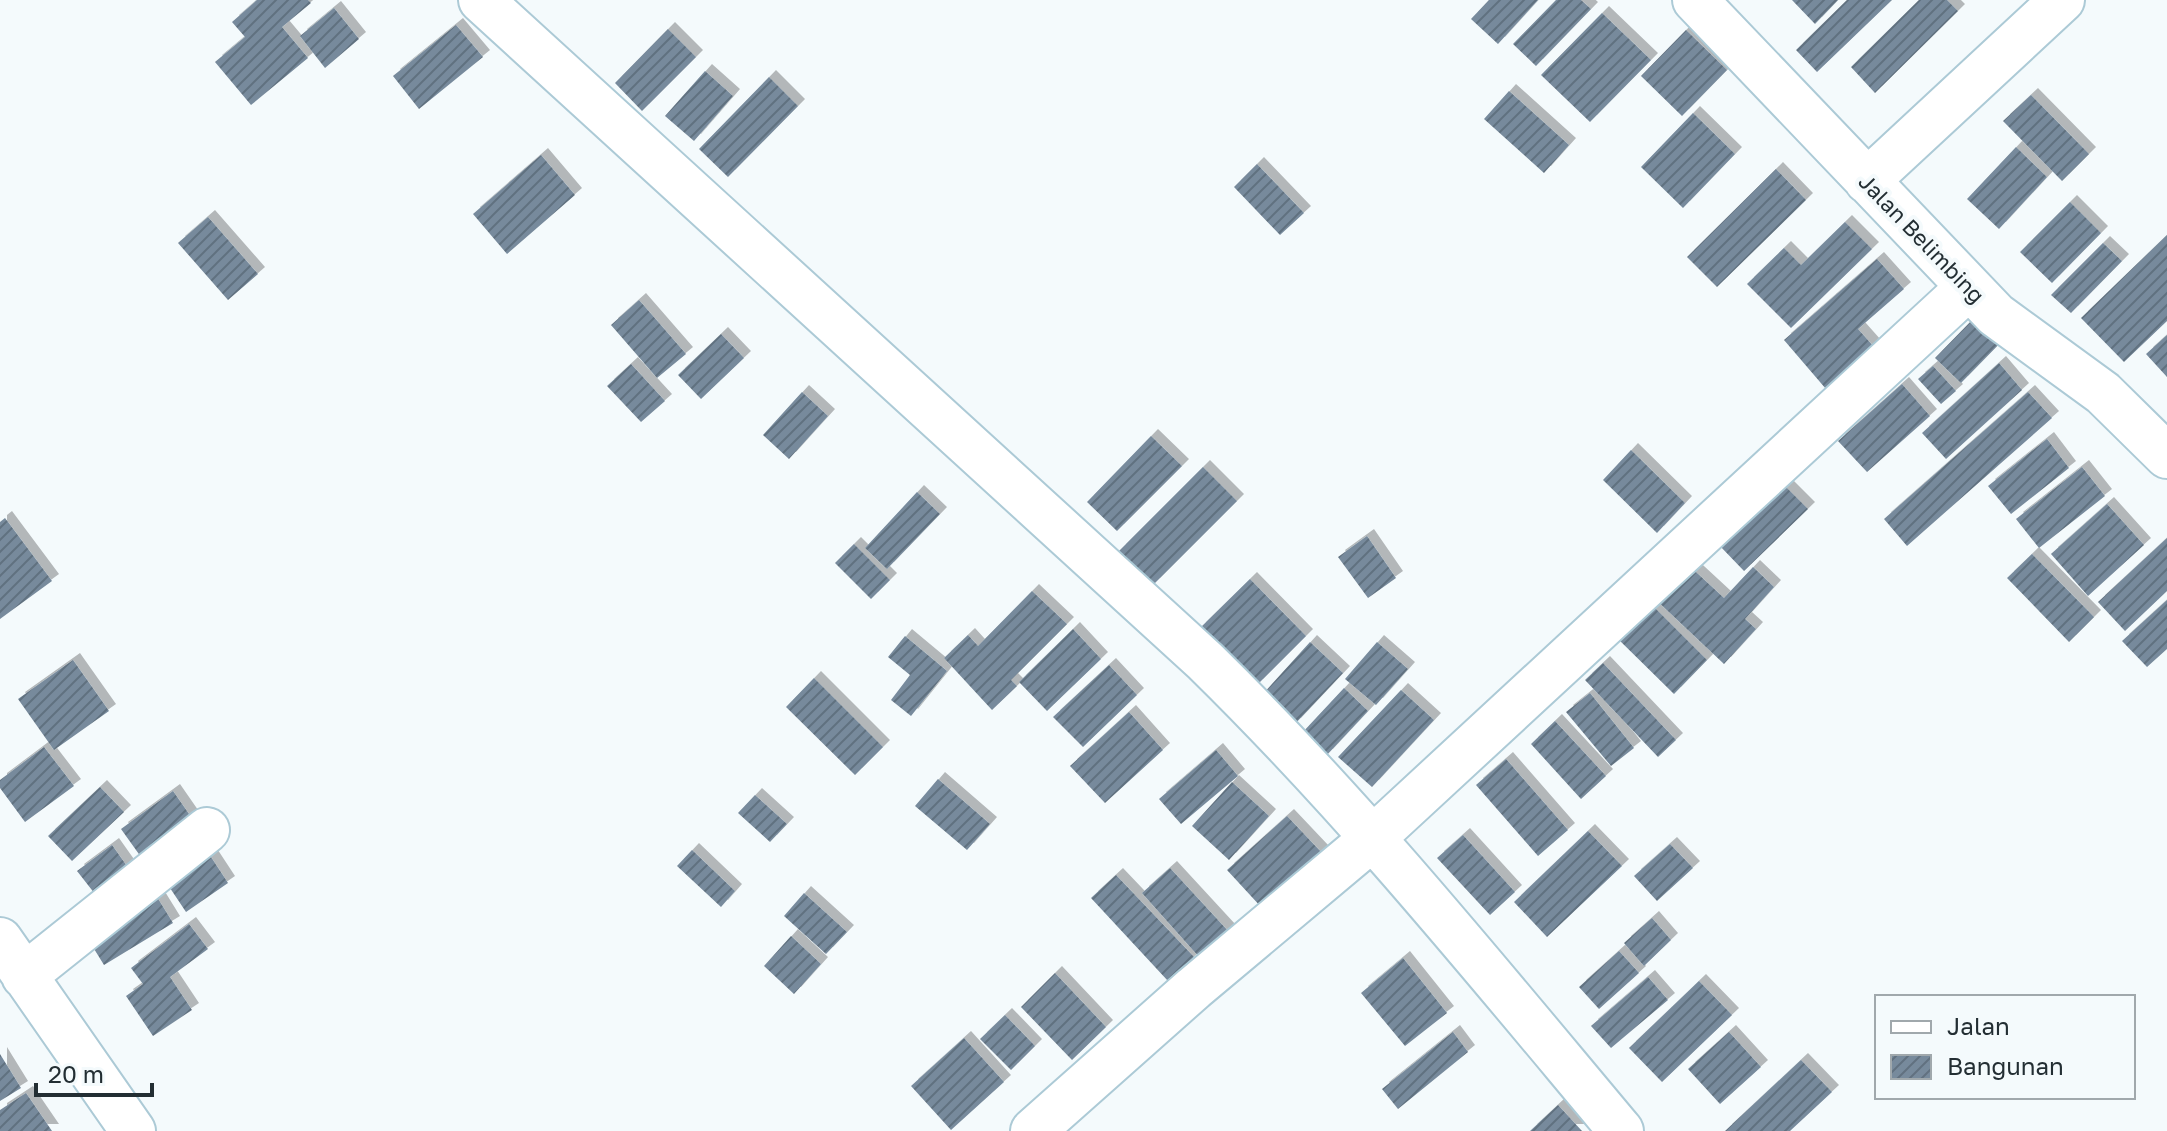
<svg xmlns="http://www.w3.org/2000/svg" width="2167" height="1131" font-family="'Golos Text',sans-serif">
<defs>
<pattern id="building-hatch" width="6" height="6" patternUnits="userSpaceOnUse" patternTransform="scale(2)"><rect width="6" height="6" fill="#778a9c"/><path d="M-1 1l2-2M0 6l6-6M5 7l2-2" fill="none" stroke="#617180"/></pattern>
<filter id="shadow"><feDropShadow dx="7" dy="-7" stdDeviation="0" flood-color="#0004"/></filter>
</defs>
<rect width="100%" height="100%" fill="#f4fafc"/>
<path fill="url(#building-hatch)" filter="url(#shadow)" d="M257 0H308L311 3 282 27 308 58 251 105 215 62 245 37 232 22Z
M1489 0H1538L1498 44 1471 19Z
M1556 0H1581L1591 9 1536 66 1513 44Z
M1792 0H1838L1815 24Z
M1847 0H1892L1817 72 1796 50Z
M1919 0H1947L1958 11 1875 93 1851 67Z
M334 8 359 39 325 68 300 36Z
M1602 13 1651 60 1590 122 1541 75Z
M456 25 483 57 419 109 393 76Z
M668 29 696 57 642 111 615 83Z
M1686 30 1727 70 1682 116 1641 76Z
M705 71 733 96 694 141 665 116Z
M769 77 798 106 728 177 699 149Z
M1509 91 1569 145 1544 173 1484 119Z
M2031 95 2089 154 2062 181 2003 121Z
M1693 113 1735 154 1683 208 1641 167Z
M2016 147 2047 177 1999 229 1967 199Z
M541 155 575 195 507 254 473 214Z
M1257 164 1304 213 1280 235 1234 187Z
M1776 169 1806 200 1717 287 1687 257Z
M2070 202 2101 233 2052 283 2020 252Z
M208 217 258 274 228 300 178 243Z
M1845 222 1872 249 1791 328 1747 284 1784 248 1801 265Z
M2167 235V321L2124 362 2081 318Z
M2103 243 2122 261 2071 313 2051 295Z
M1877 259 1904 289 1858 329 1874 347 1826 389 1784 340Z
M639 300 686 354 657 378 611 325Z
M1977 315 2002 341 1961 383 1935 358Z
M721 334 744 358 701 399 678 375Z
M2167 335V377L2146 354Z
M1999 363 2022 390 1946 459 1922 433Z
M631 364 665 401 641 422 607 386Z
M1933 366 1956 391 1941 404 1918 379Z
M1902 384 1930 416 1867 472 1838 441Z
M802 392 828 416 789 459 763 435Z
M2028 392 2052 418 1907 546 1884 519Z
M1151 436 1182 466 1117 531 1087 502Z
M2047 439 2069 468 2011 514 1988 486Z
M1631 450 1685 503 1657 533 1603 480Z
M1203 467 1237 501 1153 585 1119 551Z
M2082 467 2105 496 2039 548 2016 519Z
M1783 484 1808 509 1744 571 1719 545Z
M917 492 940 514 887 569 865 548Z
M2107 504 2144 545 2088 596 2051 554Z
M5 518 52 581 0 619V522Z
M1367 536 1396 578 1368 598 1338 557Z
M2167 538V591L2125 631 2098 602Z
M854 544 890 580 871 599 835 563Z
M2032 554 2094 617 2069 642 2007 578Z
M1684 561 1724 598 1753 567 1774 587 1745 619 1756 629 1724 664 1652 596Z
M1250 579 1306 636 1256 686 1199 629Z
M1032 591 1067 624 1011 680 1017 686 992 710 944 658 968 635 978 646Z
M2167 600V649L2147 667 2122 641Z
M1650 603 1707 660 1674 694 1616 637Z
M1073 629 1101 659 1047 711 1019 682Z
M905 636 947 671 911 716 891 700 910 675 888 657Z
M1310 642 1343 673 1294 725 1262 695Z
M1377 642 1408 669 1376 705 1345 679Z
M73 660 109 711 54 750 18 699Z
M1603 663 1676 740 1658 757 1585 680Z
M1109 665 1137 695 1083 747 1053 717Z
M814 678 883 747 855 775 786 707Z
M1344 688 1368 711 1326 756 1302 733Z
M1401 690 1434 720 1372 787 1338 757Z
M1590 693 1634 748 1611 766 1566 712Z
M1129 712 1163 750 1105 803 1070 766Z
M1555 721 1606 776 1581 799 1531 744Z
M44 747 74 786 25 822 0 788V780Z
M1216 750 1238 776 1181 824 1159 799Z
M1506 759 1568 830 1538 856 1476 785Z
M938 779 990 824 967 850 915 806Z
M1232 782 1269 816 1229 860 1192 826Z
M100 787 124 812 72 861 48 836Z
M173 791 198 827 146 864 121 829Z
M755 795 787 824 770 842 738 813Z
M1287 816 1322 853 1262 908 1227 870Z
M1588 831 1622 866 1547 937 1514 902Z
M1463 835 1515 892 1490 915 1437 858Z
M1670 844 1693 868 1657 901 1634 876Z
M112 845 129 869 95 894 77 871Z
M692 850 735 891 721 907 677 866Z
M207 851 228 883 186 912 164 879Z
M1170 868 1229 932 1200 958 1142 893Z
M1116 875 1194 957 1168 981 1091 898Z
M152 889 173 923 104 965 83 931Z
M804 893 847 932 826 954 784 916Z
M1652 918 1671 940 1644 966 1624 943Z
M189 924 208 949 170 977 192 1010 153 1036 126 996 143 984 131 968Z
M791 936 821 964 794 994 764 966Z
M1619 951 1639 973 1599 1009 1579 987Z
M1403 958 1447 1013 1405 1046 1361 993Z
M1055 973 1106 1027 1072 1060 1021 1007Z
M1648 977 1668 1000 1611 1048 1591 1026Z
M1699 981 1732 1015 1662 1082 1629 1048Z
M1005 1015 1035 1046 1011 1070 980 1039Z
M1453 1032 1468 1052 1398 1109 1382 1089Z
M1729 1032 1761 1067 1720 1104 1688 1069Z
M964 1038 1004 1082 951 1130 911 1086Z
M0 1054 21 1088 0 1101Z
M1801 1060 1832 1092 1790 1131H1725Z
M26 1093 52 1131H0V1110Z
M1558 1105 1582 1131H1530Z"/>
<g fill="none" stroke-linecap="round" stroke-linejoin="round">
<g stroke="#accad6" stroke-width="48">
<path id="minor" d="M481 0 1205 661C1355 808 1486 970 1621 1131
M1695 0 1996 315 2103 393 2167 456
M1867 181 2062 0
M0 940 133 1131
M24 976 207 830
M1033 1131 1194 988 1374 837 1969 287"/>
</g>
<use href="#minor" stroke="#fff" stroke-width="44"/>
</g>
<g text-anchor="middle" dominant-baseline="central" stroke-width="8" stroke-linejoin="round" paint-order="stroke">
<g font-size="22" fill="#232e33" stroke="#f4fafc">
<text transform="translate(1922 238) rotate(46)">Jalan Belimbing</text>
</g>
</g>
<rect x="1875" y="995" width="260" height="104" fill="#f4fafc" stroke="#a0a8ac" stroke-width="2"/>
<rect x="1891" y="1021" width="40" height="12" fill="#ffffff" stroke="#a0a8ac" stroke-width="2"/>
<text x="1947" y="1035" font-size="24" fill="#232e33">Jalan</text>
<rect x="1891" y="1055" width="40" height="24" fill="url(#building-hatch)" stroke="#a0a8ac" stroke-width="2"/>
<text x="1947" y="1075" font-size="24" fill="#232e33">Bangunan</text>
<path d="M36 1083v12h116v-12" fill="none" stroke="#232e33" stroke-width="4"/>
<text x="48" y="1083" font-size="24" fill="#232e33" stroke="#f4fafc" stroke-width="6" paint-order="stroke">20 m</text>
</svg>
